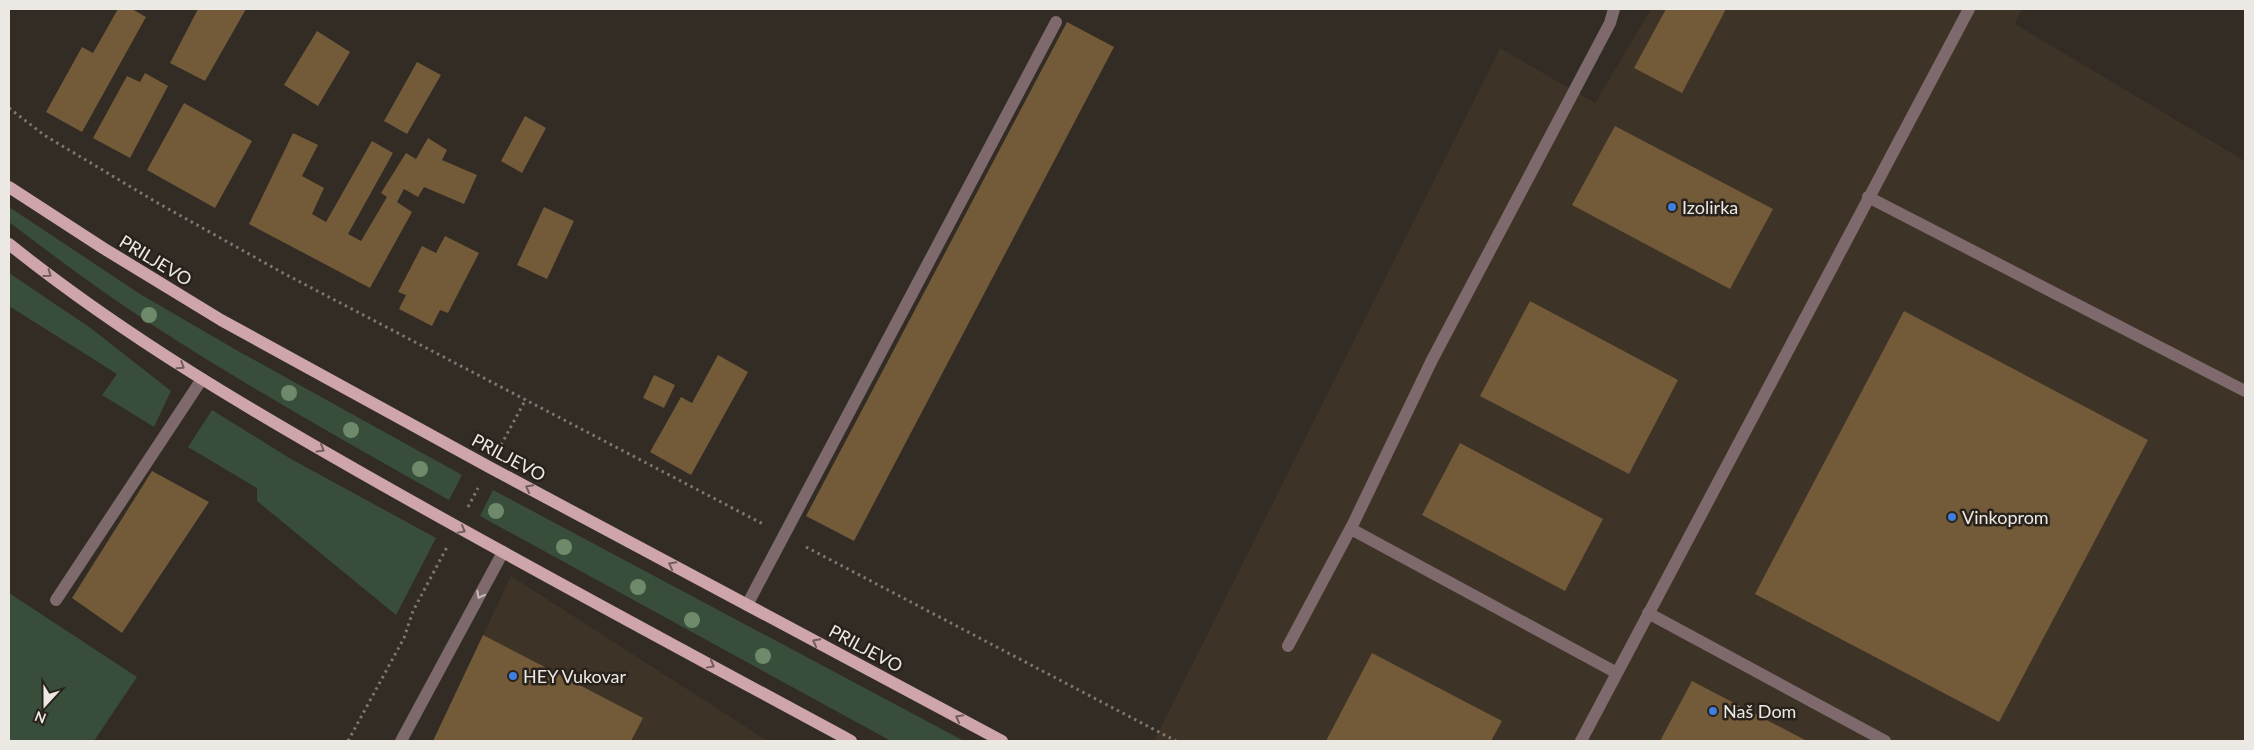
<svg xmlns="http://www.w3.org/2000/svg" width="2254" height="750" font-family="Lato,sans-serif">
<rect width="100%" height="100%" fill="#322c25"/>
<path fill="#3d3327" d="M1651 9H2022L2015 24 2245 161V741H1154L1500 48 1595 103Z
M511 576 768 741H433Z"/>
<path fill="#384e3a" d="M9 207 140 294 238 351 462 475 449 500C348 443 248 387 151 324 102 292 55 257 9 222Z
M9 273 92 329 171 391 154 427 102 395 117 374 9 306Z
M212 410 291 459 436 538 396 615 257 501V488L188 447Z
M493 490 964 741H891L480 516Z
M9 593 137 677 94 741H9Z"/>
<path fill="#735a39" d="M118 9H132L146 17 82 132 46 112 82 47 93 53Z
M198 9H246L205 81 170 63Z
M1666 9H1726L1682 93 1634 68Z
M1067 22 1114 47 854 541 806 516Z
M317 31 350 52 318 106 284 85Z
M417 62 441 75 407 134 384 121Z
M145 73 168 86 130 158 93 138 127 76 140 82Z
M184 103 252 141 215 208 147 170Z
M525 116 546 128 522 173 501 161Z
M1615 126 1773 209 1730 289 1572 205Z
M293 133 318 145 302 176 324 188 312 214 326 222 372 141 393 153 348 234 361 241 387 197 381 193 406 153 416 159 428 138 447 150 442 160 477 175 464 204 424 187 418 197 404 189 397 202 412 212 370 288 249 224Z
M544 207 574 221 547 279 517 265Z
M445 236 479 253 448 313 440 310 432 326 399 309 406 295 398 292 422 246 436 253Z
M1530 301 1678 380 1629 474 1480 396Z
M1904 311 2148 440 1999 722 1755 594Z
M718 355 748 372 691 475 650 452 681 397 692 403Z
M654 375 675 385 664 408 643 398Z
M1460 443 1603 519 1565 591 1422 515Z
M152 471 209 502 122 633 72 598Z
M483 635 643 718 631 741H433Z
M1372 653 1502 721 1491 741H1326Z
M1692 681 1807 741H1660Z"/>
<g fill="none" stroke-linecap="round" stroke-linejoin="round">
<path stroke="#7c7771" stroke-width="3" stroke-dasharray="2.5 4" stroke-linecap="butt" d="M9 108 44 135 156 202 283 273 763 524
M501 445 526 399
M468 507 478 488
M806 547 1176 741
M348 741 404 638 413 611 447 547"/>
<path stroke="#7e696c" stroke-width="12" d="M1868 197 2245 391
M1351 529 1617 673
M56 600 202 379
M747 605 1056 22
M1648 613 1885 741
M1288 646 1353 524 1432 360 1610 23 1614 9
M401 741 503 552
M1581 741 1969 9"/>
<path stroke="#cea5aa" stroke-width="12" d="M9 187 103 248 221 320 489 467 1002 741
M9 244C125 337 252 411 381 484 536 572 694 656 851 741"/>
</g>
<g fill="#6f8a6b">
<circle cx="149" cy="315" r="8"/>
<circle cx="289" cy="393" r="8"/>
<circle cx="351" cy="430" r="8"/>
<circle cx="420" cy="469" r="8"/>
<circle cx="496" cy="511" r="8"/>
<circle cx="564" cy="547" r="8"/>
<circle cx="638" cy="587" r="8"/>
<circle cx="692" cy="620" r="8"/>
<circle cx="763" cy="656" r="8"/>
</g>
<defs><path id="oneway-chevron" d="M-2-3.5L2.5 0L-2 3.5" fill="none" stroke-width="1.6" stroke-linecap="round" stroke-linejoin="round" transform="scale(1.25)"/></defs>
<g stroke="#735d5b">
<use href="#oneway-chevron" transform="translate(48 274) rotate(36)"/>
<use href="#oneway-chevron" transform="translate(181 366) rotate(33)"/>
<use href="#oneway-chevron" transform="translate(321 449) rotate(30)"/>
<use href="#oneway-chevron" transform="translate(529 488) rotate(-152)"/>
<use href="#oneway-chevron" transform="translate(462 530) rotate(29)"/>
<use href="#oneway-chevron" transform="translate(672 565) rotate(-152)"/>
<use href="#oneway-chevron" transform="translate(816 642) rotate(-152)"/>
<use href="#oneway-chevron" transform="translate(711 665) rotate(29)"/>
<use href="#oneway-chevron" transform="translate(959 718) rotate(-152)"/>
</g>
<use stroke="#c6bcb9" href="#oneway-chevron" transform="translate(480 595) rotate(118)"/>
<g fill="#3f7fe0" stroke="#28221b" stroke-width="2">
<circle cx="1672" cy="207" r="5"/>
<circle cx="1952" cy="517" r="5"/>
<circle cx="513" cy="676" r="5"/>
<circle cx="1713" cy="711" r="5"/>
</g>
<g text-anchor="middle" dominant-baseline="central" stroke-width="5" stroke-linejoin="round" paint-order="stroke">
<g font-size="18" fill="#ece8e3" stroke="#28221b" text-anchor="start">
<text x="1682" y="207">Izolirka</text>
<text x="1962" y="517">Vinkoprom</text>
<text x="523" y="676">HEY Vukovar</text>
<text x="1723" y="711">Naš Dom</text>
</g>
<g font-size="18" fill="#ece8e3" stroke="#28221b">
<text transform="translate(156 260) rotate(31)">PRILJEVO</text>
<text transform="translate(509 457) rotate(28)">PRILJEVO</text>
<text transform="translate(866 648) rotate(28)">PRILJEVO</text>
</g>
</g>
<rect width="2254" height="750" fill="none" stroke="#ece8e3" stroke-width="20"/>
<g transform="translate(45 705) rotate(201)" stroke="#28221b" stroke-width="4" paint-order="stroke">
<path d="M0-4L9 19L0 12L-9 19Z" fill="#ece8e3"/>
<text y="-8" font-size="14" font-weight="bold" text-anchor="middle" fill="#ece8e3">N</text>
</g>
</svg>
